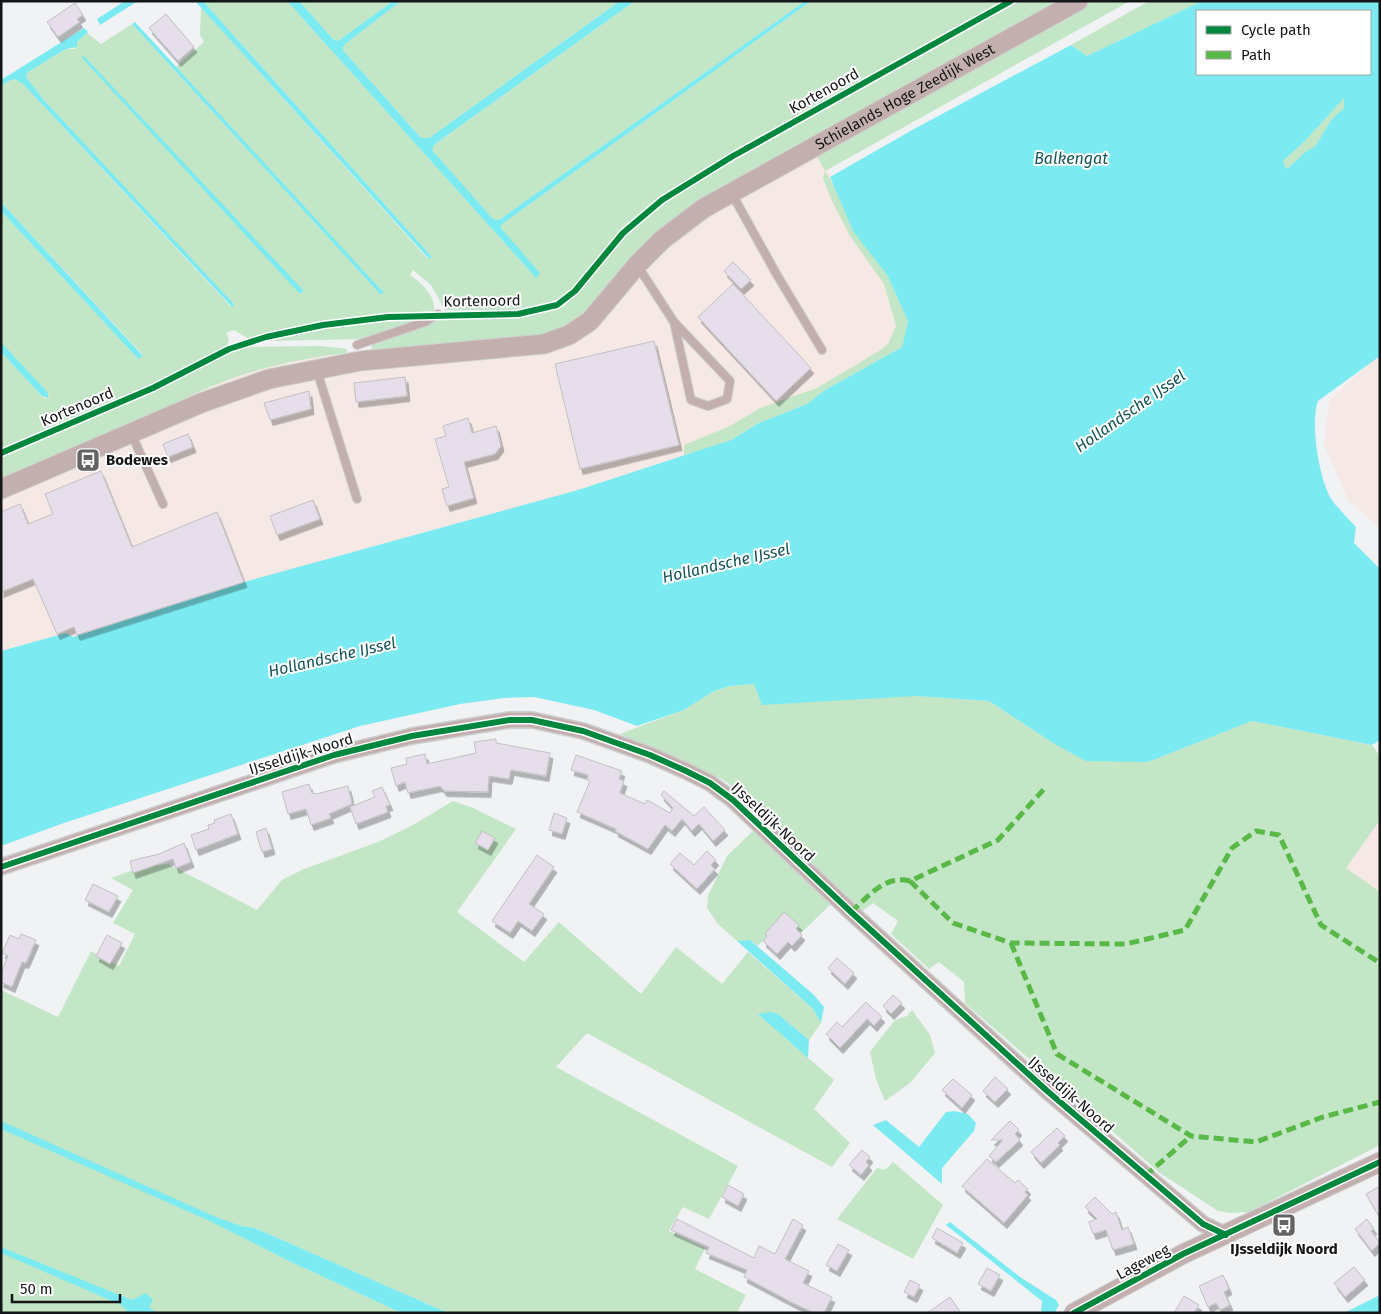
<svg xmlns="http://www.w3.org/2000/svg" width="1381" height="1314" font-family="'Fira Sans',sans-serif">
<defs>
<filter id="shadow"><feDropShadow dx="3" dy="5.5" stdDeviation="0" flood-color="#0004"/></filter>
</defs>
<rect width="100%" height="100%" fill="#f0f2f4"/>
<path fill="#f6e9e5" d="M805 139 873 233 944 337 767 437 1 658V478L255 367 342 352 553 330Z
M1380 353V528L1348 500 1324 444 1329 401Z
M1380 813V904L1338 874Z"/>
<path fill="#c3e6c6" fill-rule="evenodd" d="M203 1H287L536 278 501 228V225L811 1H1004L732 153 660 196 620 231 566 296 540 306 514 310H445L431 285 413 270 410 275C421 283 436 295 434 311 371 314 310 324 249 339L234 330 226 333 229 339 227 346 140 391 1 449V352L42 396 46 399 49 395 1 342V211L138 359 143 355 1 202V85L14 79 22 83 231 307 234 306 44 100 26 77 27 72 66 49H75L77 42 87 33 101 44 132 24 380 294 383 293 176 67 204 42 200 35 201 7 426 257 429 259 432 257ZM83 56 302 290V293Z
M299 1H393L338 41 333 39Z
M401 1H620L429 138H421L343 50 344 45Z
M635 1H805L499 220 493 219 431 150 435 144Z
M1020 1H1065L701 202 590 311 565 328 537 337 371 351 372 345 382 339 426 326 442 316 513 317 542 313 564 306 586 284 624 236 639 221 664 202 737 159Z
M1092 1H1130L825 171 887 275 908 321 902 347 825 390 807 404 759 423 731 440 684 457V445L730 426 760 408 817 388 879 351 888 344 896 326 884 284 850 236 832 201 823 179 825 171 816 155Z
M1149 1H1202L1087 56 1071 45Z
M1344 97V108L1331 120 1315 148C1302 151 1298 162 1286 169L1283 161 1304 142Z
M425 318 361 339 268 341 327 328Z
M321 346 347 349V353C285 360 222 376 168 408L1 481V457L155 391 234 350 244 347Z
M754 684 989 701 1053 743 1148 762 1252 721 1372 745 1380 756V820L1346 868 1380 892V1145L1249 1212 1230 1213 1218 1211 1160 1173 965 1003 964 982 939 962 929 969 891 934 898 921 873 903 861 912 744 794 720 778 620 734 684 710 714 691 730 686Z
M453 801 473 808 516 829 457 912 524 962 559 922 641 994 676 947 722 984 748 952 813 1009 821 1023 809 1040 778 1014 761 1013 786 1039 834 1080 814 1109 850 1143 832 1167 587 1033 556 1067 738 1166 709 1219 683 1207 669 1231 705 1248 695 1269 746 1295 737 1313H448L255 1228 213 1222 291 1262 402 1313H1V990L58 1017 91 951 119 966 135 934 113 923 133 890 111 878 142 867 168 864 257 910 282 880 304 869 378 842 413 825Z
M755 829 831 904 802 932 784 917 758 946 750 940 737 941 717 923 707 908 708 896 727 856Z
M912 1010 930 1035 935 1053 910 1083 885 1101 876 1079 870 1052 895 1020 907 1016Z
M893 1162 943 1205 913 1259 837 1219 877 1168 885 1170Z"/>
<path fill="#7cebf1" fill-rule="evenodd" d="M125 1H138L100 25 97 19Z
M195 1H203L432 257 429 259Z
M287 1H299L333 39 338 41 393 1H401L344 45 343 50 421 138H429L620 1H635L435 144 432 150 493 219 499 220 805 1H811L501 225V228L540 273 536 278Z
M1202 1H1380V356L1318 401C1310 422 1319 481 1332 500 1339 510 1348 518 1356 527L1354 543 1380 569V740L1372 745 1252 721 1148 762 1086 761 1053 743 989 701 916 696 762 705 754 684 730 686 714 691 684 710 637 726 594 710 534 697 504 698 460 704 360 726 61 824 1 846V651L66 633 73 637 244 582 578 490 731 440 759 423 807 404 825 390 902 347 908 321 887 275 853 231 830 177 914 129 1071 45 1087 56ZM1197 11H1370V74H1197ZM1344 98V108L1331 120 1315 147C1302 151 1298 162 1286 169L1283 161 1304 142Z
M135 22 384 293 380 294 132 24Z
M84 28 88 32 77 42V47L66 49 28 72 26 77 44 100 233 303 234 306 232 307 22 83 14 79 1 85V80Z
M83 55 303 290 302 293H299L82 58Z
M1 202 143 356 138 359 1 211Z
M1 342 48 393V398L42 396 1 352Z
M750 940 814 995 824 1007 821 1023 813 1009 737 941Z
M770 1012 778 1014 809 1040 808 1058 758 1014Z
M954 1111 968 1114 976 1123 974 1131 942 1168V1184L873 1125 886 1120 919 1147 946 1112Z
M1 1121 216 1217 241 1226 255 1228 448 1313H402L291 1262 212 1222 1 1129Z
M950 1222 1020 1277 1056 1300 1059 1305 1055 1312 1041 1313 1042 1301 946 1225Z
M1 1247 132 1300 146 1293 153 1300 149 1307 156 1313H124L127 1310 119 1304 1 1253Z
M1380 1295V1313H1342L1348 1311Z"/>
<path fill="#e7deeb" stroke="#c0c0c2" filter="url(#shadow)" d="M75 3 83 15 77 19 80 22 58 37 47 22Z
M166 14 194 47 178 61 149 28Z
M733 262 751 280 741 289 724 271Z
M733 284 811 368 776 401 698 317Z
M654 341 679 445 580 469 555 364Z
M405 377 407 396 356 402 354 383Z
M309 391 311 409 270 420 264 403Z
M468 418 472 433 496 426 501 446 495 454 464 462 474 498 447 506 442 489 449 487 435 439 446 436 443 426Z
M188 434 193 447 168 457 163 444Z
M101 471 132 547 217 512 244 582 77 635 74 627 57 634 33 579 1 592V512L20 504 28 524 53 514 45 494Z
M313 500 320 519 277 535 270 516Z
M496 739V743L550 753 546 776 511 770 509 779 489 776 488 792 444 791 440 786 408 793 405 782 396 786 391 768 407 764 406 758 425 754 427 764 476 753 474 742Z
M576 755 622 771 619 779 624 781 620 793 645 804 647 800 670 813 673 808 661 795 664 791 694 816 704 807 725 830 713 841 699 824 692 831 682 819 672 831 665 825 648 849 615 831 616 829 577 812 590 781 587 780 588 775 571 770Z
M309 784 312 793 316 794 348 786 352 804 329 814 331 818 311 825 306 809 288 814 282 792Z
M382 787 390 805 386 806 388 812 356 824 350 807 375 797 372 791Z
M554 813 567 818 562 834 549 830Z
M231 814 238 834 196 850 191 835 209 829 208 825 215 823 214 820Z
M266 828 272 849 262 852 256 832Z
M482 831 495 838 488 850 475 843Z
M184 843 191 862 176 868 173 859 133 873 130 861 159 854Z
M707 851 716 860 711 865 715 869 697 889 670 864 680 853 694 865Z
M537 855 554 867 529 904 544 914 532 931 518 921 510 933 492 921Z
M93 884 118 896 109 912 85 900Z
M784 912 799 925 796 929 802 935 792 946 788 942 777 954 763 941 767 936 765 934Z
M21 934 36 940 26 963 22 962 12 987 1 982V973L8 956 2 953 10 935 19 939Z
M107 935 122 943 110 964 96 956Z
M837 958 854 973 845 984 828 968Z
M893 995 902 1003 891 1014 883 1006Z
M866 1002 882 1017 874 1026 867 1019 840 1048 826 1034 837 1022 842 1027Z
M995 1077 1008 1089 995 1102 983 1091Z
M953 1079 972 1095 962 1108 942 1090Z
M1010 1121 1019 1130 1015 1134 1020 1140 996 1162 989 1156 1003 1140H991Z
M1057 1128 1065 1136 1058 1143 1060 1145 1041 1163 1031 1152Z
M862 1150 870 1157 866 1162 869 1165 861 1175 849 1165Z
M987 1159 1015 1183 1018 1180 1028 1189 1025 1192 1028 1195 1004 1223 962 1186Z
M728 1185 744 1194 738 1206 722 1197Z
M1380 1186V1218L1366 1194Z
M1095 1197 1112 1214 1116 1212 1122 1230 1128 1227 1134 1244 1113 1250 1106 1230 1093 1234 1089 1222 1097 1219 1085 1207Z
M677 1219 754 1258 759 1246 775 1254 793 1219 803 1225 785 1259 809 1271 803 1283 832 1297 824 1313H814L793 1303 744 1277 747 1270 706 1253 709 1247 671 1230Z
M1367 1219 1374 1229 1371 1231 1380 1243 1372 1251 1355 1229Z
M937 1228 963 1243 957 1253 932 1238Z
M838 1244 849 1250 837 1271 826 1265Z
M1354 1267 1365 1280 1345 1297 1334 1283Z
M987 1268 1000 1275 991 1291 978 1284Z
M1223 1275 1229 1289 1224 1292 1230 1305 1220 1310 1216 1303 1208 1307 1199 1286Z
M910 1280 920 1285 914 1297 904 1292Z
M1184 1296 1199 1305 1194 1313H1174Z
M950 1297 961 1313H927Z"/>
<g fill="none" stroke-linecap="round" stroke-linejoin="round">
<g stroke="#cecfd0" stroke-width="10">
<path id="service" d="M732 194 777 275 822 350
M637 265 674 322 730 381 727 399 708 406 691 400 674 322
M357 345 425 322 438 314
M317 371 357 499
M131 433 163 504"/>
</g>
<g stroke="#cecfd0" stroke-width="18">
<path id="minor" d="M1 867 334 755 412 736 510 720H532L583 731 650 755 686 771 710 783 733 800 851 912 1046 1090 1203 1224 1226 1235"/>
</g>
<g stroke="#cecfd0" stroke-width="21">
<g id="tertiary">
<path id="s1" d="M1 489 201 403 269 379 360 361 544 344 569 335 590 321 637 265 663 239 704 208 1078 1"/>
<path d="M1074 1313 1183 1254 1380 1162"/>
</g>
</g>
<use href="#service" stroke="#c3afad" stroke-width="8"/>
<use href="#minor" stroke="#c3afad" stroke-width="15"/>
<use href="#tertiary" stroke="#c3afad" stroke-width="19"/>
<path stroke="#58b947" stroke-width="5" stroke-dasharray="10 5" stroke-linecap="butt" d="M910 881 953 923 1011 943 1126 944 1185 930 1232 848 1256 831 1279 835 1321 925 1380 963
M851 912C868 897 885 874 910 881L998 840 1045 788
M1011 943 1057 1054 1191 1136 1256 1142 1323 1117 1380 1102
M1145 1176 1191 1136"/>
<g stroke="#fff" stroke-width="9">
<path id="cycleway" d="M1 453 153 388 229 349 266 337 323 325 388 317 518 314 557 305 575 291 623 233 662 200 733 156 1011 1
M1 867 334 755 412 736 510 720H532L583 731 650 755 686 771 710 783 733 800 851 912 1046 1090 1203 1224 1226 1235
M1074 1313 1183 1254 1380 1162"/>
</g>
<use href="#cycleway" stroke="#00873e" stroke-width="6"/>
</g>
<defs>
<g id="bus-square" transform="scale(1.25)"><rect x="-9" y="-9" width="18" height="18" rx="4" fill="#626364" stroke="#fff"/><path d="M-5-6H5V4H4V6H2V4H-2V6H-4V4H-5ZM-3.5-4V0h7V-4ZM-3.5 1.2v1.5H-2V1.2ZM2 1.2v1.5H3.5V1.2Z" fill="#fff"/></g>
</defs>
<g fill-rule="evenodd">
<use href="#bus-square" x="88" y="460"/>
<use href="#bus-square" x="1284" y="1225"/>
</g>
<g text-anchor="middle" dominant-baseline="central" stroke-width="4" stroke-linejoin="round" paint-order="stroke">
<g font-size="15" fill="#151617" stroke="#fff">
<text transform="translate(824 91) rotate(-29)">Kortenoord</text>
<text stroke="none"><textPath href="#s1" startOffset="1010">Schielands Hoge Zeedijk West</textPath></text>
<text transform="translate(482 301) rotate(-1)">Kortenoord</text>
<text transform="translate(77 407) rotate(-23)">Kortenoord</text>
<text transform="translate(301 754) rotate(-17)">IJsseldijk-Noord</text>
<text transform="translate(773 822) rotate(43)">IJsseldijk-Noord</text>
<text transform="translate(1071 1095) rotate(41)">IJsseldijk-Noord</text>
<text transform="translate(1143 1262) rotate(-28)">Lageweg</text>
</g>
<g font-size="15" font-weight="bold" fill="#151617" stroke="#fff" text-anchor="start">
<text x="106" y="460">Bodewes</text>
<text x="1284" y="1249" text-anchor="middle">IJsseldijk Noord</text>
</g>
<g font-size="16" font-style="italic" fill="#135559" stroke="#fff">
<text x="1071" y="158">Balkengat</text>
<text transform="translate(1130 411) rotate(-35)">Hollandsche IJssel</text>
<text transform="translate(726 563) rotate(-13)">Hollandsche IJssel</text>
<text transform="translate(332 657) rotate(-13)">Hollandsche IJssel</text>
</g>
</g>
<rect width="1381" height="1314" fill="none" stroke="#151617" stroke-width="5"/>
<rect x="1196" y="10" width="175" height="65" fill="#ffffff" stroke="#a1a2a2"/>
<rect x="1206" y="26" width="25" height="8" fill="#00873e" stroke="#a1a2a2"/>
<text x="1241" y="35" font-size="15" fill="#151617">Cycle path</text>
<rect x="1206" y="51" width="25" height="8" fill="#58b947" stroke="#a1a2a2"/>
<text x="1241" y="60" font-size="15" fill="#151617">Path</text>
<path d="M12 1294v8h108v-8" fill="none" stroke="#151617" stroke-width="2.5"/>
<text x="20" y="1294" font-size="15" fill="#151617" stroke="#ffffff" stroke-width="4" paint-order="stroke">50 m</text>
</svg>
